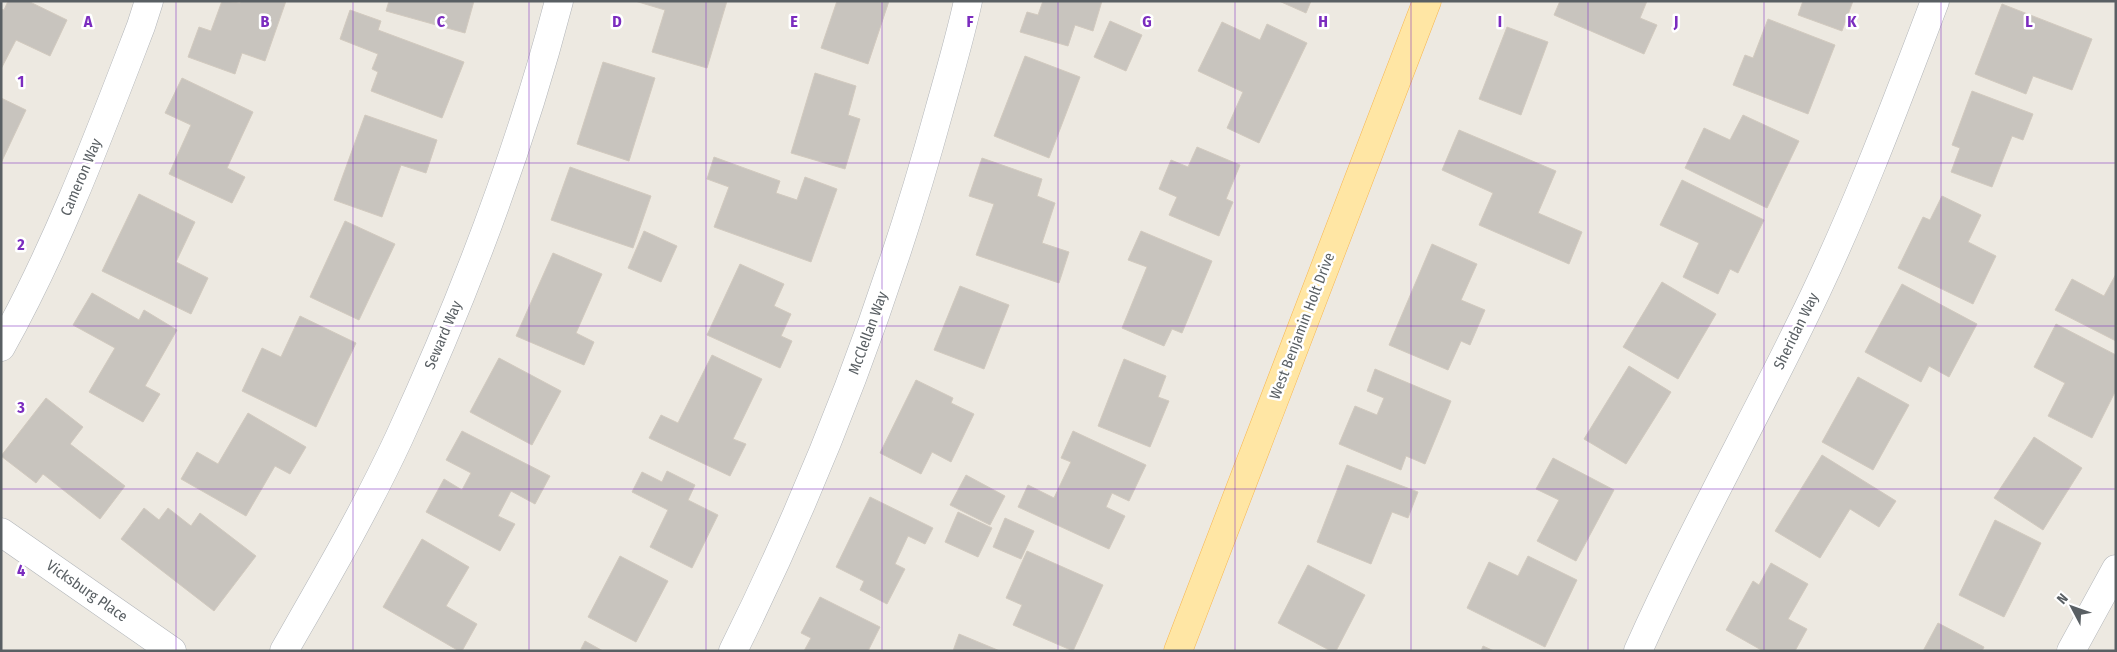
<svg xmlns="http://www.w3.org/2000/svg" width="2117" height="652" font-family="'Fira Sans Condensed',sans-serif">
<rect width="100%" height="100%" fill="#ede9e1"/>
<path fill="#c8c4be" stroke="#d2cabf" d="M8 1H28L67 20 50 56 16 40 1 69V9L4 10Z
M222 1 240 3 241 1H286L265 61 242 53 235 74 188 57 199 27 211 31Z
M389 1H474L465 33 386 11Z
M635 1H727L707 68 652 52 665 10Z
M837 1H889L868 64 821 48Z
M1043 1H1102L1093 31 1075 25 1068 46 1020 32 1027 12 1038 15Z
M1279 1H1311L1306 13Z
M1560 1H1647L1640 18 1657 25 1644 54 1554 15Z
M1803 1H1853L1842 31 1798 15Z
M2002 4 2092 39 2072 90 2033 76 2026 94 1975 74Z
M350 10 381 21 378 30 464 62 442 118 371 91 378 72 372 69 378 54 340 39Z
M1768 19 1835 45 1808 114 1733 85 1745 55 1753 58Z
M1110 21 1142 35 1126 71 1094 57Z
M1222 22 1260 40 1267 24 1307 43 1259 143 1227 128 1243 92 1198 71Z
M1507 27 1548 42 1521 115 1479 99Z
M1025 56 1080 77 1049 158 994 136Z
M603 62 655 78 629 161 577 144Z
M815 73 856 86 848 115 860 119 845 169 791 153Z
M182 78 253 112 227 168 245 177 232 203 169 174 191 125 165 113Z
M1972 91 2033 114 2023 140 2012 136 1992 187 1951 172 1960 148 1952 145Z
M1 98 26 110 1 163Z
M365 115 437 140 426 173 401 165 382 217 334 200Z
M1743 115 1799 141 1767 208 1685 168 1704 128 1730 140Z
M1459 130 1556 171 1538 213 1582 232 1569 264 1479 225 1493 193 1442 170Z
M1197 147 1240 165 1226 199 1233 202 1219 236 1169 215 1177 197 1159 189 1171 160 1188 167Z
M714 157 780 181 776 193 797 200 805 177 837 189 811 262 714 227 729 187 707 179Z
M982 158 1042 179 1037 196 1055 203 1042 243 1069 252 1059 283 976 255 994 204 969 196Z
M570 167 651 196 633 248 551 220Z
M1682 180 1764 220 1738 273 1730 269 1718 294 1683 277 1699 243 1660 225Z
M139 194 195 222 176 262 208 278 191 314 102 271Z
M1942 196 1981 215 1968 242 1996 256 1973 304 1898 268 1923 217 1930 220Z
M345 221 395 244 359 320 310 297Z
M644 231 677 246 661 282 628 268Z
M1141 231 1212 261 1182 333 1172 329 1164 346 1122 328 1147 267 1128 260Z
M1432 244 1477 264 1461 300 1485 310 1470 345 1461 341 1448 370 1389 345Z
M553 253 602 274 576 333 594 342 584 365 516 336Z
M740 264 784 284 774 306 791 314 781 336 792 341 780 368 707 335Z
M2116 274V341L2055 310 2072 279 2104 296Z
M1662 282 1716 314 1678 379 1623 347Z
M1902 284 1977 324 1949 377 1929 366 1921 382 1865 352Z
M960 286 1009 305 984 369 934 350Z
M92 293 139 320 144 310 177 330 145 386 160 394 143 422 89 392 115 348 73 325Z
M300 316 356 343 316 427 242 391 262 348 281 357Z
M2056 324 2116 355V390L2092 438 2048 416 2065 383 2034 367Z
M712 355 762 379 733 439 746 444 730 476 649 438 661 415 678 423Z
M499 358 561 391 532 445 470 412Z
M1124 359 1166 376 1158 397 1169 401 1150 447 1098 426Z
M1629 366 1671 392 1626 464 1584 439Z
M1375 369 1451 401 1425 464 1406 456 1401 470 1339 444 1355 406 1377 415 1384 398 1367 391Z
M1858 377 1909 405 1873 470 1822 442Z
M916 380 953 398 951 403 974 414 951 462 932 452 921 474 880 453Z
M46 398 83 427 70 444 125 486 100 519 43 474 36 483 1 456Z
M248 413 306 447 290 474 275 466 246 516 181 479 197 452 218 464Z
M462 431 550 476 535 504 511 491 498 516 515 524 500 551 426 512 444 479 462 490 471 473 446 460Z
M1073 431 1146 465 1129 501 1112 493 1106 507 1125 516 1109 549 1018 507 1028 485 1054 498 1071 462 1061 458Z
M2034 437 2082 468 2043 530 1994 498Z
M1822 455 1896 501 1879 527 1850 509 1820 558 1775 531Z
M1553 458 1614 490 1576 561 1537 541 1559 500 1536 489Z
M1347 465 1418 492 1408 518 1392 512 1371 564 1317 542Z
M667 471 695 485 688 500 718 515 692 568 650 547 668 510 632 492 642 472 662 482Z
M966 475 1005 496 990 525 950 505Z
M870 497 933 528 925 544 908 536 895 564 905 569 887 604 860 590 864 581 836 567Z
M144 508 159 520 168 508 191 526 200 513 256 556 214 611 121 539Z
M958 512 992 528 978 557 945 542Z
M1005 518 1034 531 1021 559 993 547Z
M1995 520 2041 543 2004 617 1959 595Z
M422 539 469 567 446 606 477 624 462 651H459L383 607Z
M1027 551 1103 585 1073 651 1013 625 1022 605 1006 598Z
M620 556 668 581 636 642 588 617Z
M1528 556 1577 580 1545 647 1467 608 1489 562 1518 576Z
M1771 563 1808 584 1788 619 1807 629 1795 651H1763L1726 630 1753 581 1759 585Z
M1308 565 1365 595 1336 651H1331L1278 623Z
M820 597 880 627 868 651H804L811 638 801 633Z
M1938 623 1984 647 1982 651H1923Z
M959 634 1000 651H953Z
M585 641 603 651H580Z
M1483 646 1494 651H1481Z"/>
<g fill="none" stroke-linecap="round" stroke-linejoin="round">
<g stroke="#b2b5b9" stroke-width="29">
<path id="minor" d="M1 347C58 245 99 135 141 26L149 1
M1 532 172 651
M284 651C324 581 365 511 399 438 464 297 520 151 559 1
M733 651C819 478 888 297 939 111 949 75 960 38 968 1
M1638 651C1687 541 1745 437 1798 329 1851 223 1893 112 1935 1
M2071 651 2116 569"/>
</g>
<g stroke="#f7b650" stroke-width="29">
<path id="major" d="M1178 651 1427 1"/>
</g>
<use href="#minor" stroke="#fff" stroke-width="28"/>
<use href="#major" stroke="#ffe6a4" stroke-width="28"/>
</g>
<path fill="none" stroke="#7b2cbf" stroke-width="1" stroke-opacity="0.55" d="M176 1V651M353 1V651M529 1V651M706 1V651M882 1V651M1058 1V651M1235 1V651M1411 1V651M1588 1V651M1764 1V651M1941 1V651M1 163H2116M1 326H2116M1 489H2116"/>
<g text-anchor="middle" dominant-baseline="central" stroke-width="5" stroke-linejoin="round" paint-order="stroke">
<g font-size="15" fill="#595f63" stroke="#fff">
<text transform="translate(81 177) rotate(-67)">Cameron Way</text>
<text transform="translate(1302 326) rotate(-69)">West Benjamin Holt Drive</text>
<text transform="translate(1796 331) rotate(-64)">Sheridan Way</text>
<text transform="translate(868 333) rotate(-70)">McClellan Way</text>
<text transform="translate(443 335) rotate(-67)">Seward Way</text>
<text transform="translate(87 591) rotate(35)">Vicksburg Place</text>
</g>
</g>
<g font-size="16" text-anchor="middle" font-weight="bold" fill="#7b2cbf" stroke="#fff" stroke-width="5" stroke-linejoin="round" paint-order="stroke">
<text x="88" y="27">A</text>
<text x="265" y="27">B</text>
<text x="441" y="27">C</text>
<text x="617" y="27">D</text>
<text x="794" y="27">E</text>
<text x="970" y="27">F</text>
<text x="1147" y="27">G</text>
<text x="1323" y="27">H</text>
<text x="1500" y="27">I</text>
<text x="1676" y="27">J</text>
<text x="1852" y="27">K</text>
<text x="2029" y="27">L</text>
<text x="21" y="87">1</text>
<text x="21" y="250">2</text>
<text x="21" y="413">3</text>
<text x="21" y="576">4</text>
</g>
<rect width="2117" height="652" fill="none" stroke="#595f63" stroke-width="5"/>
<g transform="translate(2072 607) rotate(311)" stroke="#ffffff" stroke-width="4" paint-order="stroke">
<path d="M0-4L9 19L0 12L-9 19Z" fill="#595f63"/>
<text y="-8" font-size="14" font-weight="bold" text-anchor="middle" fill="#595f63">N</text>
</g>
</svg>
